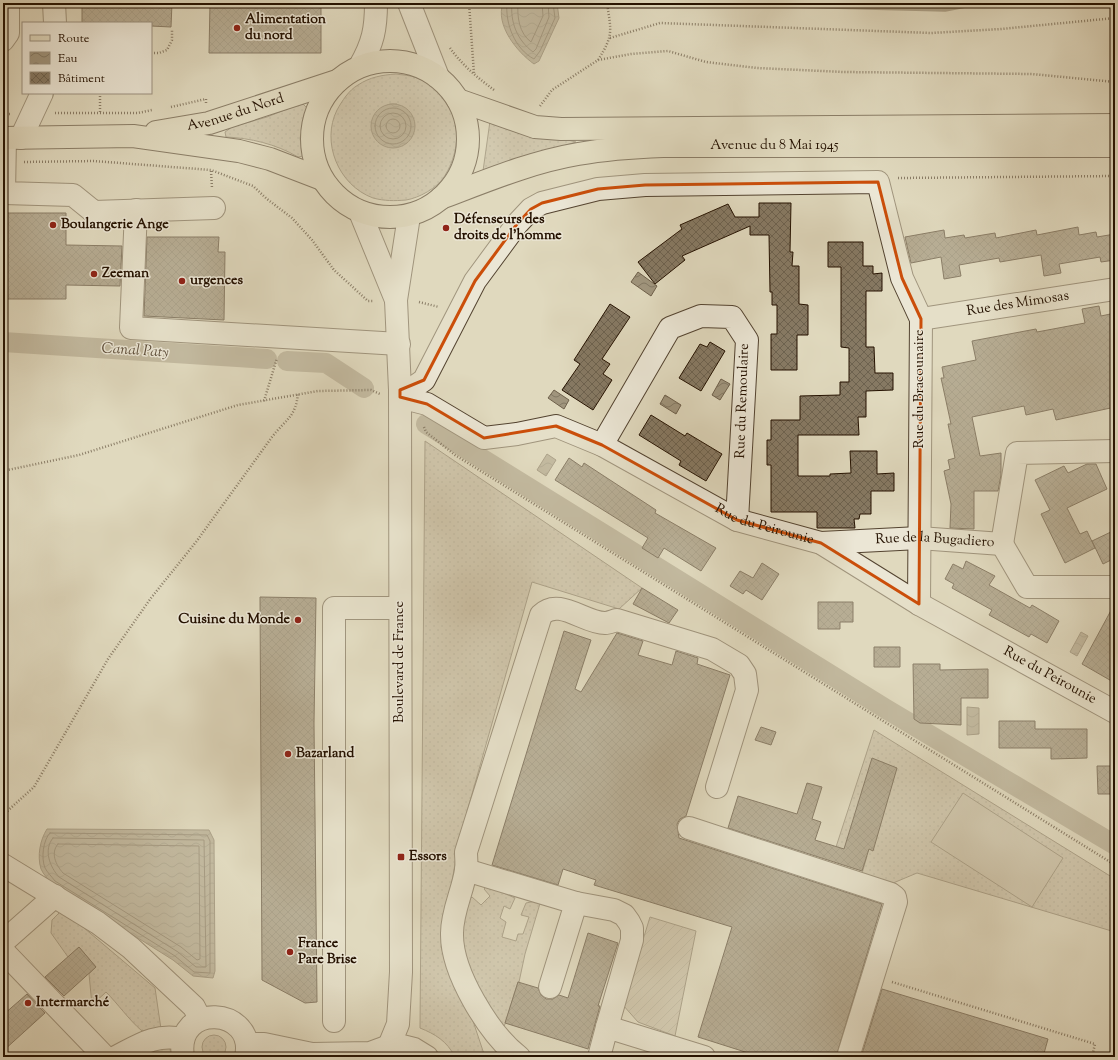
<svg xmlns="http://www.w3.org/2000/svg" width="1118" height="1060" font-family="'Sorts Mill Goudy',serif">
<defs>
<pattern id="grass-dots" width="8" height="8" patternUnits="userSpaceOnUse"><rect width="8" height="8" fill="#c0b79e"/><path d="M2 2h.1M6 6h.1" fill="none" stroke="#a59c86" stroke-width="1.8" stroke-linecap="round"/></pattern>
<pattern id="garden-furrows" width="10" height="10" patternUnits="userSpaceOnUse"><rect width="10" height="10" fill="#c0b79e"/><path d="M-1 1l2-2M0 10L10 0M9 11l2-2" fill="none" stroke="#a59c86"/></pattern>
<pattern id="water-waves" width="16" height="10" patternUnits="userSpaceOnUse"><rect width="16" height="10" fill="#a0957d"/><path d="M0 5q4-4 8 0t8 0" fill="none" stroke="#827864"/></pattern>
<pattern id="building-cross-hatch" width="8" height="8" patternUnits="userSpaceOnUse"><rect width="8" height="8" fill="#867963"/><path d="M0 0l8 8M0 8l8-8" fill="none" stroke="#6d624f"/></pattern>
</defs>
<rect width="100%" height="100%" fill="#e0d9be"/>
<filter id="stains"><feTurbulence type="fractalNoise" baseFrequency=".005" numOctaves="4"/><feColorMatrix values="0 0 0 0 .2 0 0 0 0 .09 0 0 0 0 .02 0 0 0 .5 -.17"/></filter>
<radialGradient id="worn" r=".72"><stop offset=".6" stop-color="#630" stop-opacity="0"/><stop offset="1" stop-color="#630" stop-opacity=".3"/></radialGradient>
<path fill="url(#grass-dots)" stroke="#72644f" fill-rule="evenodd" d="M396 74C402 75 410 75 417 78 459 95 467 141 444 177 437 188 419 198 406 200 395 201 384 201 373 198 338 185 321 142 337 110 342 101 349 90 358 85 370 77 382 75 396 74ZM390 104H397L407 143 394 147 377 111 383 107Z
M302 103 308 109 300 138 303 156 298 157C276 144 250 138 226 137L225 132 232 127 267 117Z
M490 121 576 142 483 171Z
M425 441 642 588 619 609 532 582 459 840 441 947 453 979 473 1021 485 1057H455C447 1041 435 1034 420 1028Z
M874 730 1115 879V932L917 873 886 886 861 877 867 856 836 847Z
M487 886 515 898 510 909 504 906 500 918 506 922 502 937 516 941 518 934H523L529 917 521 915 526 903 541 900 525 954 519 982H518L504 1027 484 999 463 952 461 934 466 903 472 897 481 905 490 896 484 889Z
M61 911H64L155 988 161 1029 142 1031C129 1020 118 1004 106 992L92 1005 89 974 96 967 79 947 68 957 51 933 52 920Z
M202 1047a12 12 0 1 1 24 0a12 12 0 1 1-24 0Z
M158 1044 172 1050 174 1057H133Z"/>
<path fill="url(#garden-furrows)" stroke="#72644f" d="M650 917 696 931 675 1036 638 1022 623 1005Z"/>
<path fill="#c0b79e" stroke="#72644f" d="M963 793 1063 858 1032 907 931 842Z"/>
<path fill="url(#water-waves)" stroke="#6e604b" d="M503 3H557L559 18 539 61 534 64C517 52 495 25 503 3Z
M371 126a22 22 0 1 1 44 0a22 22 0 1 1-44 0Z
M638 272 657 286 651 296 631 282Z
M721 379 730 384 720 400 712 395Z
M554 390 569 400 564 409 548 398Z
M665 395 681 405 676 414 660 404Z
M547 454 556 460 546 476 537 470Z
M1081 632 1088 636 1077 656 1070 652Z
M967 707 979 708V734L967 735Z
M47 829 209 830 214 840 215 971 213 978 193 976 173 960 52 884C49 880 43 874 41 869 37 856 40 840 47 829Z"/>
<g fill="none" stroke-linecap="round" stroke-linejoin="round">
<path stroke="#62533e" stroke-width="1" d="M507 3C505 24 515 49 534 59L540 51 555 18 553 3
M512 3C510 22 517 40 533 52L536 49 549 17 548 3
M518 3C517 17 519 33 531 42L543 16 542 3
M375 126a18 18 0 1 1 36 0a18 18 0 1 1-36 0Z
M380 126a13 13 0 1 1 26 0a13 13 0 1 1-26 0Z
M386 126a7 7 0 1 1 14 0a7 7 0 1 1-14 0Z
M50 833 207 835 210 841V973L194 972 175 956 55 881C52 877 47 872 45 868 41 858 43 840 50 833Z
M53 838 204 840 206 967H196L178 952 59 877C50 867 43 850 53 838Z
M58 844 199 846 200 959 197 960 181 947 63 873C56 865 50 853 58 844Z"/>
<path stroke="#6e604b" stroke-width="5.5" d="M787 3 789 5 945 9 976 3"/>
<path stroke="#a0957d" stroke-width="20" d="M3 342 267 359
M287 361 326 363 364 388
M426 424 886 709 1115 845"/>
</g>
<path fill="url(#building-cross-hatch)" stroke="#241100" d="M82 3H172L171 27 151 26V23H82Z
M210 3H321V53H209Z
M759 203H791L790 252H793L792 266H799V304L808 305V335H797V370H771V334H777V305H772V292H770L769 235H750V226L682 256 685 260 655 284 638 262 682 229 680 225 728 204 735 217H759Z
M3 213H66V245L122 246 120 286 66 285V299H3Z
M1078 227 1079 235 1096 232 1097 237 1115 234V260L1101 262 1100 257 1059 264 1061 273 1044 276 1041 255 1000 262 999 258 959 265 961 276 944 279 941 257 911 263 905 237 944 230 945 238 964 235 965 238 995 233 996 238 1036 230 1037 235Z
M147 237H219L218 252H225L224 320 144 316Z
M828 242H863V266H873V274L882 273V291H866V347H874L875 373H893V390L866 391V417H858L859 435H798V476H830V474L851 473 850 451H877V474L894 473V491H871V514H860L859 519H854L855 528H817V512H771V465H767V440H771V420H800V396L840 395V382H849V348L841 347V267H828Z
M610 304 630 317 602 359 610 364 603 374 612 380 593 410 562 390 580 364 574 360Z
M1099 306 1101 316 1115 313V407L1056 420 1053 409 1026 415 1024 406 972 417 980 456 1001 453V475L998 491H974V529L950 528 951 504 944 471 950 469 948 460 955 458 948 424H951L941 378H944L942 367 976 360 972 341 1036 329 1037 332 1085 323 1082 309Z
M710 342 725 351 701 391 679 378 700 344 707 347Z
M651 415 685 436 687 433 722 454 706 481 679 465 681 461 639 435Z
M569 458 582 467 584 463 656 510 655 513 716 548 701 571 664 548 658 558 642 548 648 538 555 480Z
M1087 464H1096L1107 489 1067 508 1080 534 1087 531 1095 548 1065 563 1041 514 1050 510 1035 480 1064 466 1068 473Z
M1115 530V558L1103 564 1092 541Z
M966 561 995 576 989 585 1030 608 1032 605 1059 621 1047 643 1031 634 1029 637 989 615 992 610 952 588 954 584 945 579 953 564 963 569Z
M762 563 779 574 762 600 746 590 743 594 730 586 740 571 753 578Z
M642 588 678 610 669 623 633 604Z
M260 597 316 598 314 723 317 1002 305 1003 262 980Z
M818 602H853V622H840V629H818Z
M1115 603V683L1082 664Z
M564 631 591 640 575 689 581 692 617 633 643 641 638 655 672 665 676 651 698 658 697 664 730 675 686 816 680 819 677 824 679 838 882 904 836 1057H761L698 1037 732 927 594 885 596 880 563 869 558 885 492 865Z
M874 647H900V667H874Z
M913 664H940V670L988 669V698H961V725L920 723 914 719Z
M999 721H1035V729H1087V758L1051 759V748H999Z
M761 727 776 732 771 745 755 740Z
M872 758 897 768 873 851 869 849 862 871 728 828 738 796 797 814 807 783 822 787 812 819 821 822 815 840 844 849Z
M1097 766H1115V794H1098Z
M588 933 618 943 598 1006H600L588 1049 505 1023 518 982 538 988 541 995 546 999H553L559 995 568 998Z
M79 947 96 967 64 996 45 977Z
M882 989 1048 1039 1043 1057H861Z
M27 994 45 1013 3 1051V1015Z"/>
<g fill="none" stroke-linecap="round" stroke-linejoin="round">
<g stroke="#534330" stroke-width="24">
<g id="minor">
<path d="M54 3 55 23"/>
<path d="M409 3 438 77"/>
<path d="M3 40 8 33V3"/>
<path d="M360 66C373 43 376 29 376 3"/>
<path d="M5 138 4 193 73 195 94 212 214 208"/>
<path d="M21 138 42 93"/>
<path d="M136 210 131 328 399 344"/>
<path d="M360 212 396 300"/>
<path id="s1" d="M921 319 1115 289"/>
<path d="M400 390 414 387 424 380 475 281 517 224 531 209 542 203 598 189 645 185 878 182 902 278 921 319 919 604"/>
<path id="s2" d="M400 397 427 404 484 438 517 434 556 426 602 445 737 520 821 543 919 604 1115 712"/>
<path d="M602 445 670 328 701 316 732 317 747 340 737 520"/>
<path id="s3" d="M821 543 919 538 1002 544 1017 453 1115 451"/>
<path d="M1002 544 1027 587H1115"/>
<path d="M689 828 891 894 895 897 896 902 848 1057"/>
<path d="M3 865 98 923 131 948 194 1007 200 1019"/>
<path d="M466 870 576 903 614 910 624 915 629 922 632 928V940L607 1027"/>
<path d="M3 942 55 896"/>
<path d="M3 951 105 1057"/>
<path d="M550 987 576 903"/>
<path d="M334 1021V608H400"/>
<path d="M247 1044H264L312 1054 370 1053 389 1046 398 1045 414 1049 427 1057"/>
<path d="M389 1046 398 1024 401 972 400 390 396 300 409 216"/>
<path d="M116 1057C139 1045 156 1033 183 1039"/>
<path d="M183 1057C174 1001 257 1007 246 1057"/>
<path d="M519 1057C489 1034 451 972 452 933 452 911 463 891 466 870 467 864 466 858 466 852L541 615C559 597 584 623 605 623 609 623 613 621 617 620L712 649 739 665 745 674 747 690 717 787"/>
<path d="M599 1057 607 1027 704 1057"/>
</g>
</g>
<g stroke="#241100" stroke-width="24">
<g id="major">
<circle cx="390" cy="139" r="78"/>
<path d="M458 100 535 127 561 129 1115 125"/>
<path id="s4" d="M156 132 209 123 337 81"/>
<path d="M3 138 133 136 239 151 270 159 322 179"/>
<path id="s5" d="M441 198C486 181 531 162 578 154 606 149 635 147 663 146H1115"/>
</g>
</g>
<path stroke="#241100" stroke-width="2.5" stroke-dasharray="1 2" stroke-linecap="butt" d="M469 3 474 74
M610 38 660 23 931 33 1001 29 1115 18
M450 48C462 65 478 78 494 90
M151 53H159L167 50 172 40V29
M598 60C614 35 611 31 607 3
M100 93V114
M540 106 552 90 598 60 631 54 668 51 706 62 757 68 844 72 1032 74 1115 82
M171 107 206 99V103
M55 113H138L152 110
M3 114H10
M24 162 94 161 211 170 253 186 267 199 292 218 312 240 334 270 368 301H374
M211 171 212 188
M898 178 1115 176
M419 302 439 307
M264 401 277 358
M424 427 426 432 455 455 1115 865
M3 471 79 455 238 405 318 391 371 390 380 394
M3 815 34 787 108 659 151 598 196 542 272 437C286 419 296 417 298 393
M892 982 1095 1044 1092 1057"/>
<use href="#minor" stroke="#ebe6d5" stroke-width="22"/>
<use href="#major" stroke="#e0d9be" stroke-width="22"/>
</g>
<path d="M0 0H1118V1060H0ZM878 182 902 278 921 319 919 604 821 543 737 520 602 445 556 426 484 438 427 404 400 397V390L424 380 475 281 517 224 531 209 542 203 598 189 645 185Z" fill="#e0d9be" fill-opacity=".55" fill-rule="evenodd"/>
<path fill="none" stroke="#cb4e0a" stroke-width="3" stroke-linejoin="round" d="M878 182 902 278 921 319 919 604 821 543 737 520 602 445 556 426 484 438 427 404 400 397V390L424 380 475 281 517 224 531 209 542 203 598 189 645 185Z"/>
<g fill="#8f2418" stroke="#ebe6d5" stroke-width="1.5">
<circle cx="237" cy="28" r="4"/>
<circle cx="53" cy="225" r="4"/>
<circle cx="446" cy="228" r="4"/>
<circle cx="94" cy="274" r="4"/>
<circle cx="182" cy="281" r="4"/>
<circle cx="298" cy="620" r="4"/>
<circle cx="288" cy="754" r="4"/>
<rect x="397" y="853" width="8" height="8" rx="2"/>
<circle cx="290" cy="952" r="4"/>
<circle cx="28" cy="1003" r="4"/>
</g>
<g text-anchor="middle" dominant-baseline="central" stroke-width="3" stroke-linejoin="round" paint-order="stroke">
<g font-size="14" font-weight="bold" fill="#241100" stroke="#ebe6d5" text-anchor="start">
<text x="245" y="20">Alimentation<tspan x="245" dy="16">du nord</tspan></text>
<text x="454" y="220">Défenseurs des<tspan x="454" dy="16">droits de l'homme</tspan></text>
<text x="61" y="225">Boulangerie Ange</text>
<text x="102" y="274">Zeeman</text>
<text x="190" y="281">urgences</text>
<text x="290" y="620" text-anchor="end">Cuisine du Monde</text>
<text x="296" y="754">Bazarland</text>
<text x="409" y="857">Essors</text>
<text x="298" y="944">France<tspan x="298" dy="16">Pare Brise</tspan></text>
<text x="36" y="1003">Intermarché</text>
</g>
<g font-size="14" fill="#241100" stroke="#ebe6d5">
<text stroke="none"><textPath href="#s4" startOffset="82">Avenue du Nord</textPath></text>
<text stroke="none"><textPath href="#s5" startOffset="341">Avenue du 8 Mai 1945</textPath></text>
<text stroke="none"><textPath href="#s1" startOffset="98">Rue des Mimosas</textPath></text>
<text transform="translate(920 389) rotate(-90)">Rue du Bracounaire</text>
<text transform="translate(743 401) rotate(-88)">Rue du Remoulaire</text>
<text stroke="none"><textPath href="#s2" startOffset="399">Rue du Peirounie</textPath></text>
<text stroke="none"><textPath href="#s3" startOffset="114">Rue de la Bugadiero</textPath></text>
<text transform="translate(400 662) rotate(-90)">Boulevard de France</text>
<text stroke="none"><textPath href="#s2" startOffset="723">Rue du Peirounie</textPath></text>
</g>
<g font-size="15" font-style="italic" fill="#5c4c38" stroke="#ebe6d5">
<text transform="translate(135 351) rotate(4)">Canal Paty</text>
</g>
</g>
<rect width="1118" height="1060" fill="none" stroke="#e0d9be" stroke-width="16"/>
<rect x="4" y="4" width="1110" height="1052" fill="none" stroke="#241100" stroke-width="2"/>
<rect x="8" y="8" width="1102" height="1044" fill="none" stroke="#241100"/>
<rect x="22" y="22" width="130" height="72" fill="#ebe6d5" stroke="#9b9180"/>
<rect x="30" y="35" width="20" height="6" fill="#e0d9be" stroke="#9b9180"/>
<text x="58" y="42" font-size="12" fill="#241100">Route</text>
<rect x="30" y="52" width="20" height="12" fill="url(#water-waves)" stroke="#9b9180"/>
<text x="58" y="62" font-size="12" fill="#241100">Eau</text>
<rect x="30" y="72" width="20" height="12" fill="url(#building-cross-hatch)" stroke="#9b9180"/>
<text x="58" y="82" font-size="12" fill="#241100">Bâtiment</text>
<rect width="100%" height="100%" filter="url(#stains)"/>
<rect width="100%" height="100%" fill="url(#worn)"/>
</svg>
